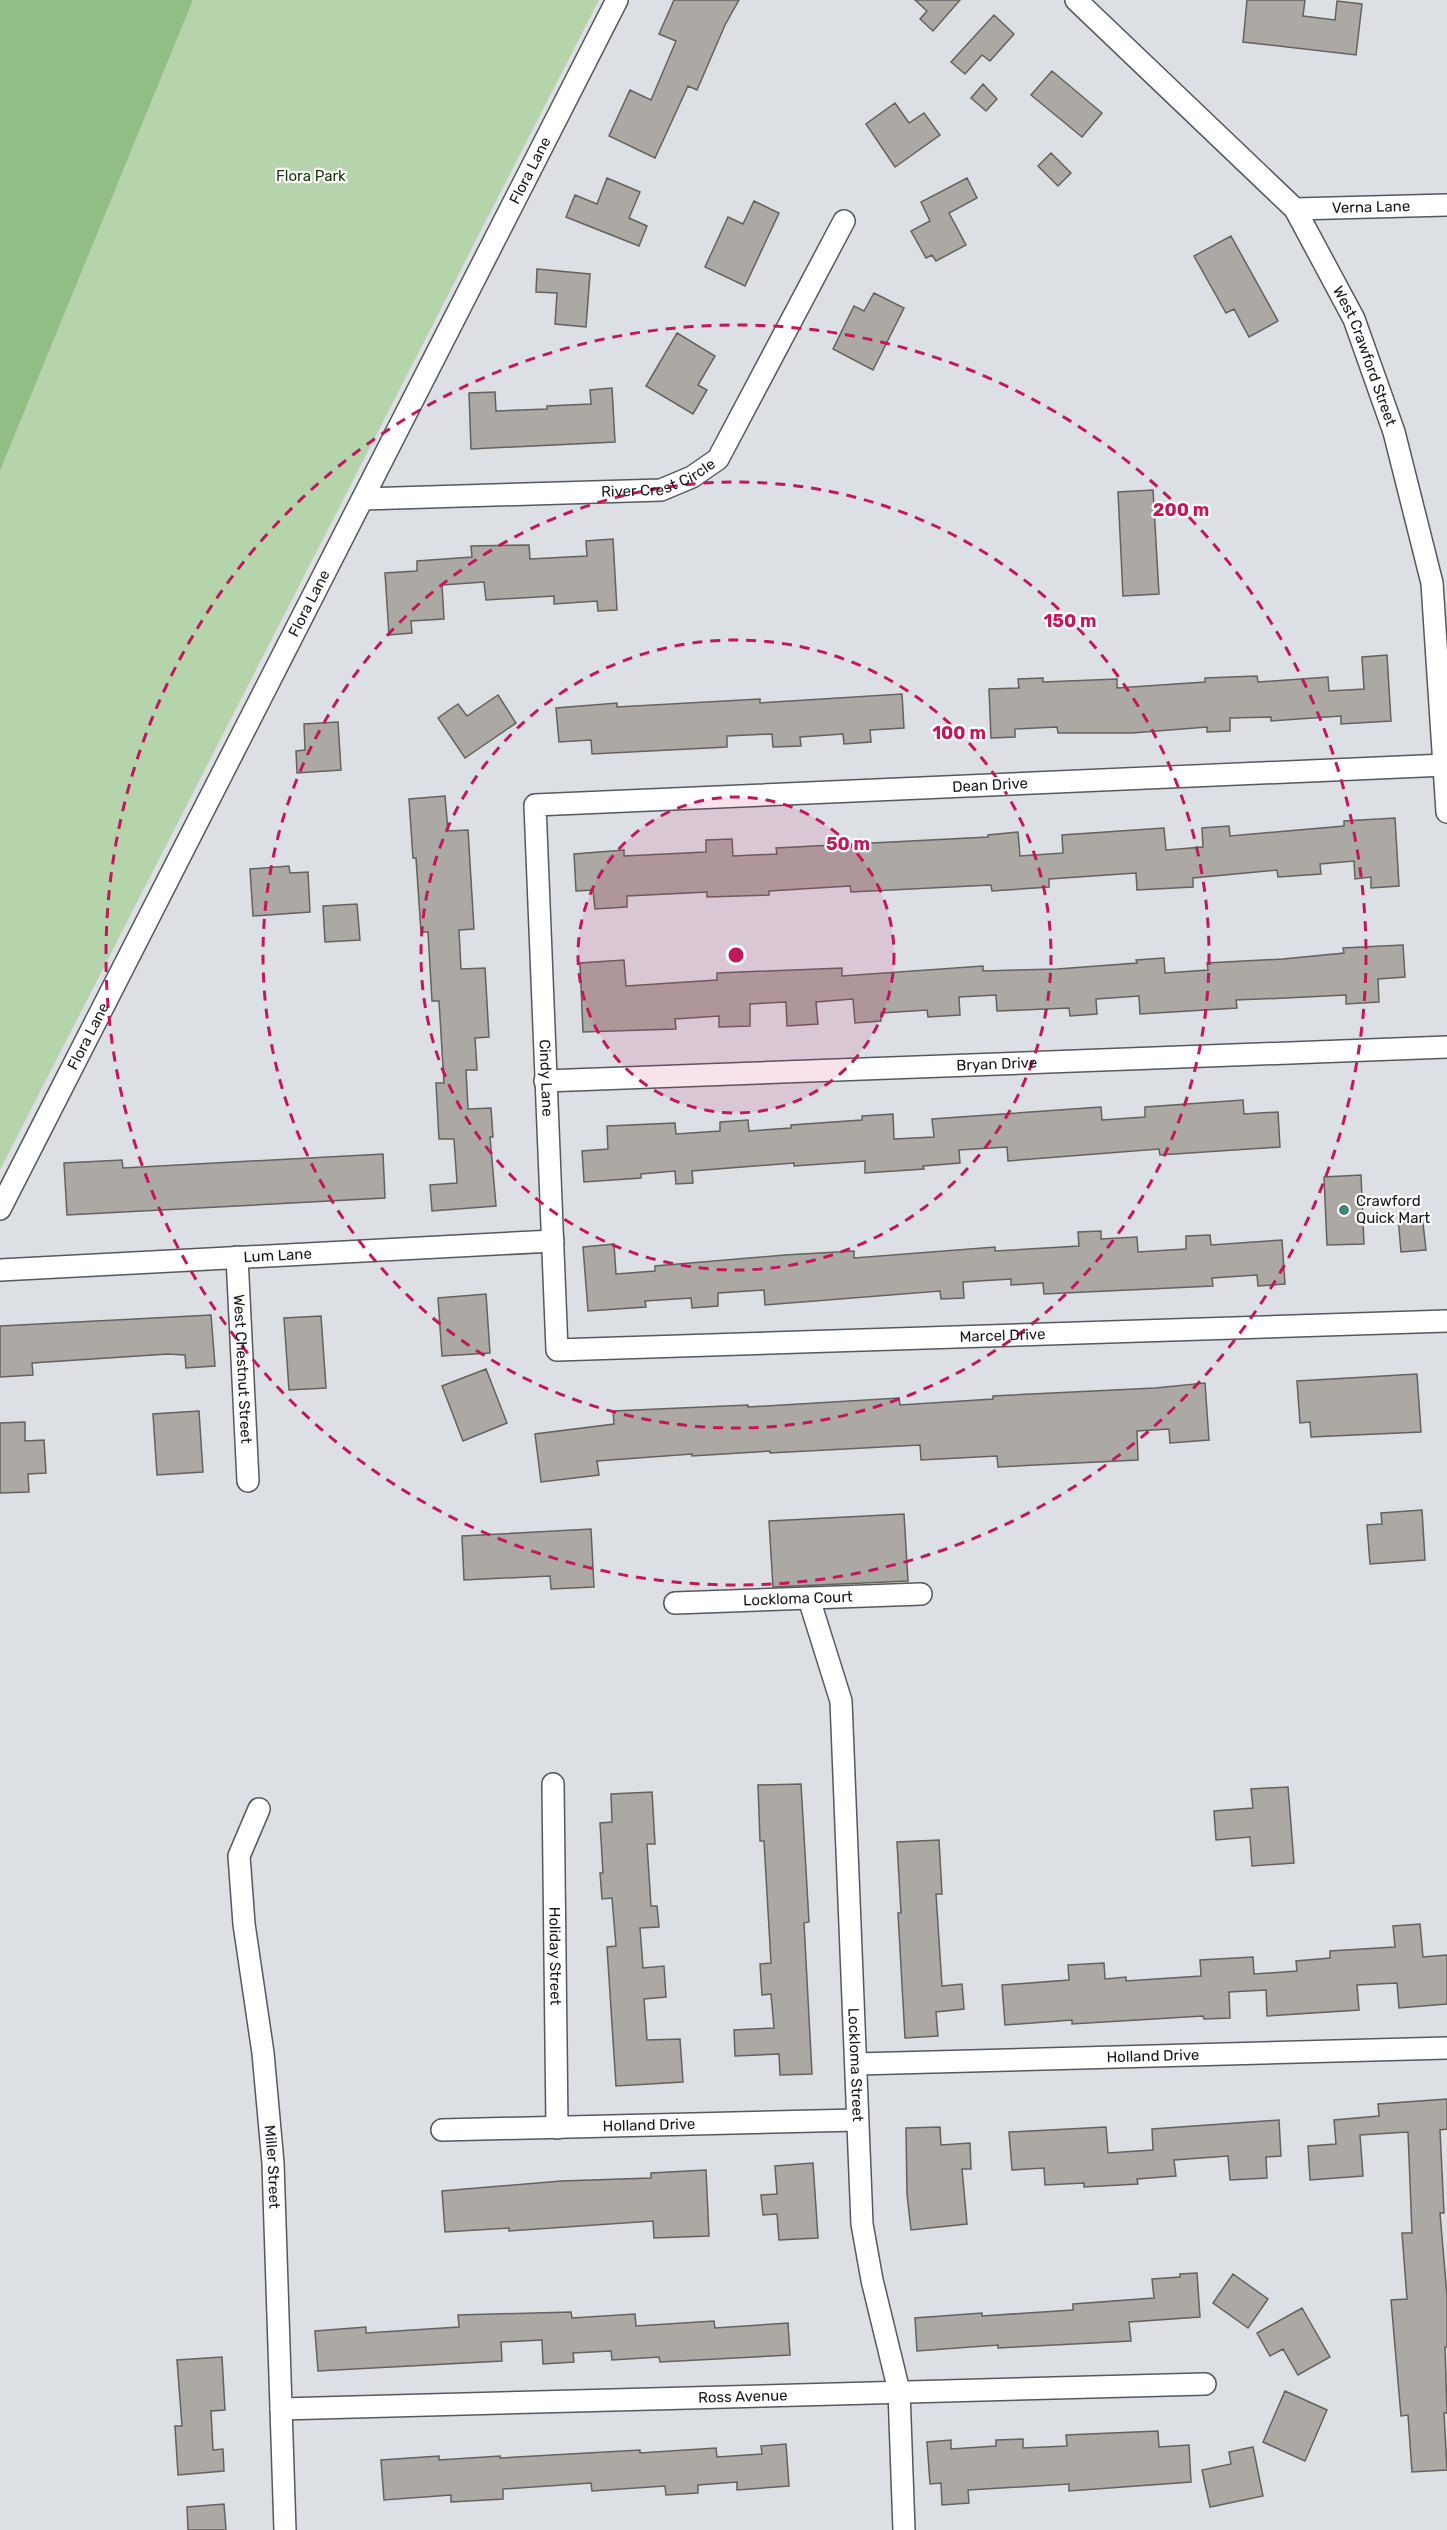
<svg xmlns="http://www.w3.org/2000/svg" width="1447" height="2530" font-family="Rubik,sans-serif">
<rect width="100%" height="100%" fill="#dce0e5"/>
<path fill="#b5d4ac" d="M193 0H599L0 1170V471Z"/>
<path fill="#92bd85" d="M0 0H193L0 471Z"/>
<path fill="#aca8a3" stroke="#65615d" stroke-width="1.5" d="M674 0H739L725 25 697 90 688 86 655 158 609 136 630 90 651 100 676 41 659 34Z
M915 0H960L933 31 920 19 927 11Z
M1247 0H1305L1303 16 1335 20 1337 1 1362 4 1356 55 1243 42Z
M994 15 1014 34 990 61 982 55 965 74 951 62Z
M1052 71 1102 113 1082 137 1031 95Z
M983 84 997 99 986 111 971 98Z
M895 103 909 123 924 113 940 135 895 167 866 124Z
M1051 153 1071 173 1058 186 1038 166Z
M607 178 640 192 629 218 647 226 639 246 566 217 575 195 597 204Z
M967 178 977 198 949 213 966 245 936 261 932 255 926 258 911 231 930 221 921 202Z
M754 201 779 213 745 286 705 267 728 217 743 224Z
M1231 236 1278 321 1249 337 1234 309 1226 313 1194 256Z
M537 269 590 274 586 327 555 324 557 293 536 292Z
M874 293 904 308 873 370 833 349 854 306 864 311Z
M677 333 715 356 698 385 707 390 693 414 646 386Z
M612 388 615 442 471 449 469 393 495 392 496 411 547 409V406L591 404 590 390Z
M1153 490 1159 594 1123 596 1118 492Z
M613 539 617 610 598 611 597 601 554 604V596L486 600 484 582 442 585 444 619 411 621 412 633 389 635 385 573 417 571V561L472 557 471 546 529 545 530 559 587 556 586 541Z
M1387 655 1391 721 1341 724V716L1271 721V717L1230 718V731L1207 732V727L1132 733H1058L1057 727 1015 729V737L991 738 989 689 1019 688 1018 679 1043 678V682L1117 679V688L1205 682V678L1257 676 1258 682 1328 677 1329 691 1364 689 1362 657Z
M902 694 904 728 870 730 871 742 844 744 843 734 800 737 801 746 773 747 772 734 727 736V747L592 754 591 740 559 742 556 708 617 703V707L760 699V703Z
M498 695 516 723 465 758 438 718 458 704 467 716Z
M338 722 341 770 297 773 296 751 305 750 304 724Z
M445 796 448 831 468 830 474 929 459 930 461 969 485 968 489 1037 475 1038 477 1070H466L468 1109 491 1108 493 1137H490L496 1206 432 1211 430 1185 457 1183 454 1139H439L436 1083H444L439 1001H432L428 932H421L416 858H413L409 799Z
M1395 818 1399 886 1371 888V877L1355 879 1354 861 1320 864 1321 874 1278 877 1277 870 1193 878V887L1137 890 1136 873 1049 879V887L992 891 991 885 851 892 850 886 769 891V895L707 897V892L627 896V907L595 909 593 890 576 891 574 854 624 850V856L706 852V840L732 839 733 856 777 854 776 848 988 837V835L1018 832 1020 856 1063 853 1062 835 1164 828 1166 850 1203 847 1202 828 1229 826 1230 836 1344 826V821Z
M289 866 290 873 308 872 310 912 253 916 250 869Z
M357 904 360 940 325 942 323 906Z
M1403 945 1405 977 1378 979 1379 1002 1346 1004V995L1286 998 1236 1000 1237 1008 1140 1014 1139 996 1096 999 1097 1014 1070 1016 1069 1008 997 1011 996 995 959 997 960 1015 928 1017 927 1010 881 1013V1021L855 1023 853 999 816 1002 818 1024 787 1026 786 1002 750 1004V1026L719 1027V1016L675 1019 676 1029 583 1032 580 963 624 960 626 986 717 980V973L842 968V976L983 966V971L1057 969 1137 963 1136 960 1164 958 1165 973 1208 970 1207 963 1283 959 1344 953 1343 948Z
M1243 1100 1244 1114 1278 1112 1280 1147 1160 1155 1159 1149 1008 1161 1007 1147 959 1150 960 1163 923 1166 924 1169 865 1173V1161L794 1166V1163L692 1171 693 1183 676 1184 675 1171 641 1174V1178L584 1182 582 1151 608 1149 607 1126 675 1123 676 1134 720 1131V1122L748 1120 749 1131 791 1128V1125L862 1120V1116L893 1114 894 1139 934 1137 932 1119 1101 1107 1102 1120 1145 1117V1107Z
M383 1154 385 1198 67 1215 64 1163 122 1160 123 1168Z
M1361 1175 1364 1244 1327 1245 1324 1177Z
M1422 1214 1426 1250 1401 1252 1398 1217Z
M1101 1231V1239L1137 1237 1138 1252 1186 1249V1236L1210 1235 1211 1245 1282 1240 1285 1284 1258 1286 1257 1275 1212 1278 1213 1286 1044 1294 1043 1283 1011 1285V1279L963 1282 964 1298 941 1299 940 1291 765 1305 764 1290 718 1293V1306L692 1308 691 1298 645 1301 646 1307 588 1311 583 1247 614 1244 616 1274 655 1271V1266L785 1255 854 1251V1258L995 1247V1251L1079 1246 1078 1232Z
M486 1294 490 1353 442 1356 438 1298Z
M211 1315 215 1366 186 1368 185 1355 168 1354 32 1363 33 1375 0 1377V1326Z
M321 1316 326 1388 289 1390 284 1318Z
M486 1369 507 1423 463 1441 442 1386Z
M1417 1374 1421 1432 1311 1437 1310 1422 1300 1423 1297 1381Z
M1205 1383 1209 1440 1170 1443 1169 1429 1137 1431 1138 1460 998 1467 997 1456 921 1460 920 1445 770 1453V1451L692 1456V1454L597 1461 599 1475 541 1482 535 1434 614 1424 613 1411 748 1405V1407L899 1398 900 1405 993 1399V1396L1155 1388Z
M199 1411 203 1472 157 1475 153 1414Z
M25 1422V1441L44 1440 46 1473 28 1474 29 1492 0 1493V1423Z
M1422 1510 1425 1560 1370 1564 1367 1525 1382 1524 1381 1513Z
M904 1514 908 1581 773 1587 769 1521Z
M591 1529 594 1587 551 1589 550 1576 464 1580 462 1536Z
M801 1784 809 1922 804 1923 812 2074 780 2075 779 2054 735 2056 734 2030 774 2028 771 1994 762 1995 760 1964 771 1963 764 1841H760L758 1785Z
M1288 1787 1294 1863 1252 1866 1250 1837 1216 1840 1214 1811 1253 1808 1251 1789Z
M652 1792 655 1844H647L651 1906H657L659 1927 640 1928 643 1968 664 1966 666 1997 644 1999 647 2040 680 2039 683 2082 616 2086 607 1947 616 1946 612 1898 602 1899 600 1873H603L600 1823 612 1822 611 1794Z
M939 1840 942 1894H936L942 1986 962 1984 964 2009 936 2012 938 2036 905 2038 898 1913H901L897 1842Z
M1420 1924 1423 1957 1447 1955V2004L1399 2008 1397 1983 1357 1985 1359 2010 1267 2016 1266 1990 1229 1992 1230 2018 1204 2019 1203 2016 1072 2024V2020L1005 2025 1002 1985 1069 1980 1068 1965 1104 1963 1105 1979 1126 1977V1981L1201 1976 1200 1960 1253 1957 1254 1974 1297 1971 1296 1961 1330 1958V1951L1395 1947 1393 1926Z
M1447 2099V2129L1440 2130 1444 2213H1440L1447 2296V2347H1445L1447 2413H1444L1447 2470 1412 2472 1408 2415 1401 2416 1391 2300 1407 2299 1402 2233H1412L1408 2132 1360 2135 1363 2176 1310 2180 1308 2146 1336 2144 1334 2120 1379 2116 1378 2104Z
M1279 2120 1281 2156 1266 2157 1267 2178 1230 2180 1228 2156 1174 2160 1176 2176 1137 2179 1138 2184 1084 2187V2183L1045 2185 1044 2168 1012 2170 1009 2132 1106 2127 1108 2153 1153 2150 1152 2129Z
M940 2127 941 2145 970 2143 971 2169H962L967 2224 911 2230 907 2194 906 2128Z
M813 2163 818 2238 779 2240 777 2214 763 2215 761 2195 777 2194 775 2166Z
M706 2170 709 2236 654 2238 653 2221 509 2231V2228L445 2232 442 2191 561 2181 651 2178V2173Z
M1197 2273 1200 2317 1129 2322 1131 2341 998 2348V2345L917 2351 915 2318 982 2313V2316L1073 2310V2304L1154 2298 1152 2279 1180 2277V2274Z
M1233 2274 1268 2299 1248 2328 1213 2303Z
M1302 2308 1330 2357 1298 2375 1283 2349 1270 2356 1257 2333Z
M571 2312 572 2318 635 2314 636 2326 714 2321 715 2328 788 2323 790 2355 660 2362 659 2357 612 2360 611 2351 573 2353 574 2362 543 2364 542 2340 501 2342 502 2361 318 2371 315 2331 366 2327V2333L459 2327 458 2315Z
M222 2357 225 2410 211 2411 213 2450 223 2449 224 2471 178 2475 175 2426H182L177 2360Z
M1285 2391 1327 2410 1305 2461 1263 2442Z
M1158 2431 1159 2447 1189 2445 1191 2482 1069 2491V2484L968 2490 969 2503 942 2505 941 2483 930 2484 927 2442 951 2440V2449L996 2446V2440L1023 2439V2448L1067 2446 1066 2435Z
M786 2444 789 2486 737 2490V2482L698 2485V2493L666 2495 665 2486 592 2491 591 2483 503 2489V2499L451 2502V2495L384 2500 381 2460 439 2456V2460L500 2456V2458L640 2450V2453L716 2448 717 2457 762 2454 761 2446Z
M1253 2447 1263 2496 1210 2507 1202 2470 1231 2464 1229 2452Z
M224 2504 226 2530H188L187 2507Z"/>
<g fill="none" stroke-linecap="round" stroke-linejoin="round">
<g stroke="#55585c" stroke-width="24">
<g id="minor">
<path id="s1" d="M1076 0 1295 209 1354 319 1394 432 1432 583 1447 812"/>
<path id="s2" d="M1295 209 1447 205"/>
<path id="s3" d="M363 499 661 490 692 477 718 459 844 221"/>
<path id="s4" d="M1445 765 535 805 557 1350 1447 1321"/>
<path id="s5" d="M545 1081 1447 1047"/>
<path id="s6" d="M0 1209 617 0"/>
<path id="s7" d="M237 1257 248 1481"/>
<path id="s8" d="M0 1270 553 1241"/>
<path id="s9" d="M809 1599 841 1701 862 2224 872 2280 899 2391 904 2530"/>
<path id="s10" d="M675 1603 921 1594"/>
<path id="s11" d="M553 1784 557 2128"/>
<path id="s12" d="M259 1809 239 1856 244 1924 263 2053 273 2163 285 2530"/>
<path id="s13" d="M857 2064 1447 2048"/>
<path id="s14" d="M442 2130 857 2120"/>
<path id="s15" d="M281 2409 1205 2384"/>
</g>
</g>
<use href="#minor" stroke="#fff" stroke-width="21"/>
</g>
<circle cx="736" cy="955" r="158" fill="#c2185b" fill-opacity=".12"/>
<g fill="none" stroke="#c2185b" stroke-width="3" stroke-dasharray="10 8">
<circle cx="736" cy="955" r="158"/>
<circle cx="736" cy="955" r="315"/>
<circle cx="736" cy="955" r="473"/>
<circle cx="736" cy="955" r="630"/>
</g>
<circle fill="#428475" stroke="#fff" stroke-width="2" cx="1344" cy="1210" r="6"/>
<g text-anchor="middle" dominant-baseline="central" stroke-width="4.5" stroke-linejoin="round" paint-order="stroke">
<g font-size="15" fill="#161719" stroke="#fff">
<text stroke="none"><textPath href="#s6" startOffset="1166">Flora Lane</textPath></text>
<text stroke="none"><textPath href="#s2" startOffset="76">Verna Lane</textPath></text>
<text stroke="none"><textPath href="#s1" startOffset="466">West Crawford Street</textPath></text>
<text stroke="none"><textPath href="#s3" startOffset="298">River Crest Circle</textPath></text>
<text stroke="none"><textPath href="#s6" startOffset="680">Flora Lane</textPath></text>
<text transform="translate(990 785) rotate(-3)">Dean Drive</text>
<text stroke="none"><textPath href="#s6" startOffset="194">Flora Lane</textPath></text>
<text stroke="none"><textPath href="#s5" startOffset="452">Bryan Drive</textPath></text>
<text stroke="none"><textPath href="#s4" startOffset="1184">Cindy Lane</textPath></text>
<text stroke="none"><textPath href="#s8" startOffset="278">Lum Lane</textPath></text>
<text stroke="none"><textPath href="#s4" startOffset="1902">Marcel Drive</textPath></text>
<text stroke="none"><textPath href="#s7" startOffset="112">West Chestnut Street</textPath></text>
<text stroke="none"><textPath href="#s10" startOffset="123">Lockloma Court</textPath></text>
<text stroke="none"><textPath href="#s11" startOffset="172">Holiday Street</textPath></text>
<text stroke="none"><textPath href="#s13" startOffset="296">Holland Drive</textPath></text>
<text stroke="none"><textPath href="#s9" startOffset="471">Lockloma Street</textPath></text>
<text stroke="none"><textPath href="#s14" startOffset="207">Holland Drive</textPath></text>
<text stroke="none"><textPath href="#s12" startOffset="364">Miller Street</textPath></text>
<text stroke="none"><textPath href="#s15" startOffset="462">Ross Avenue</textPath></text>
</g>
<g font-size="15" fill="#0f3800" stroke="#fff">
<text x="311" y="176">Flora Park</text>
</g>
<g font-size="15" fill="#161719" stroke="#fff" text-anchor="start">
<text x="1356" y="1201">Crawford<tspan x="1356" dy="17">Quick Mart</tspan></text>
</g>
</g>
<circle cx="736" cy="955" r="9" fill="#c2185b" stroke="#fff" stroke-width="3"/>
<g font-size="18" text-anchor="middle" font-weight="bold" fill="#c2185b" stroke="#fff" stroke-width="4.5" stroke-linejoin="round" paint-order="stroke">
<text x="1181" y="516">200 m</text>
<text x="1070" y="627">150 m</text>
<text x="959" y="739">100 m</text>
<text x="848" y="850">50 m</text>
</g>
</svg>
